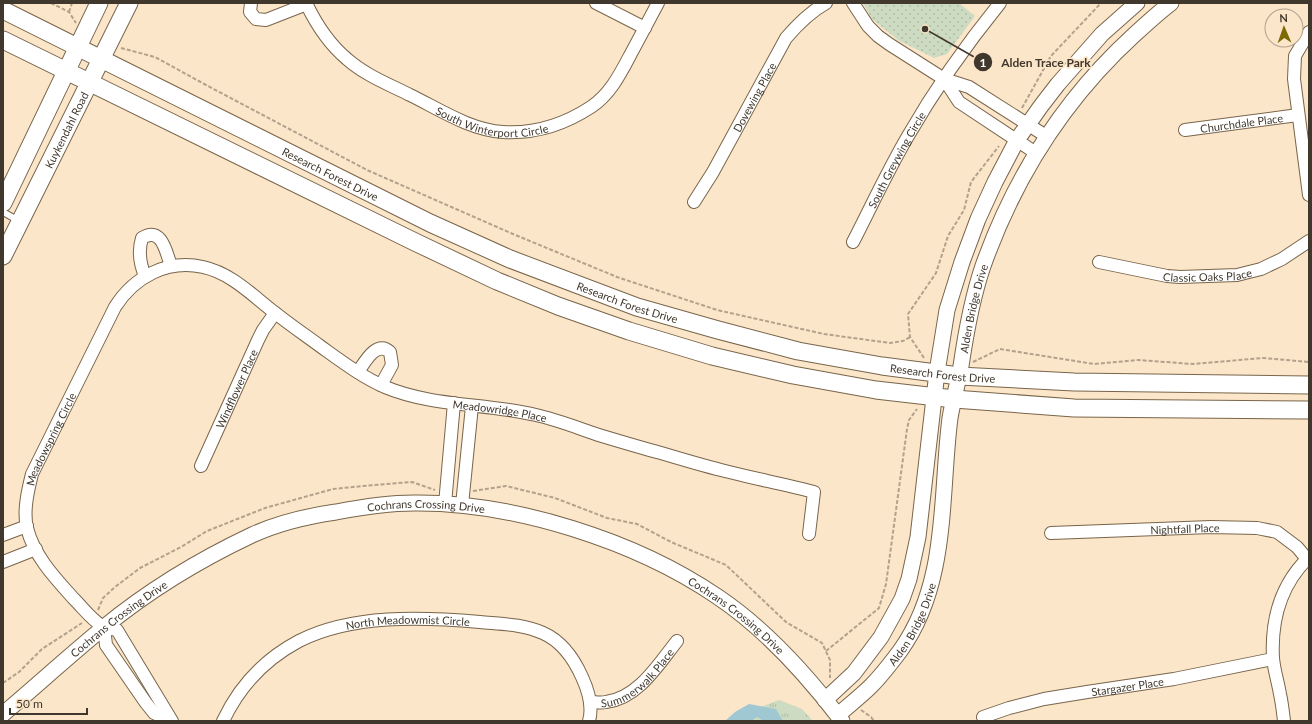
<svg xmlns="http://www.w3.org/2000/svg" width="1312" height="724" font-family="Lato,sans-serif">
<defs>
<pattern id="grass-tufts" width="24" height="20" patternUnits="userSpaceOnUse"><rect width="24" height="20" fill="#ccdbc1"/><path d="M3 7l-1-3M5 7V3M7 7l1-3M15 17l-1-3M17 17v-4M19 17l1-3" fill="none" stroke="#b0bda6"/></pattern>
<pattern id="park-dots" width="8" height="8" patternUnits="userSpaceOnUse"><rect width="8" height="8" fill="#ccdbc1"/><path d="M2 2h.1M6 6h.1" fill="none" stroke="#b0bda6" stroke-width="1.8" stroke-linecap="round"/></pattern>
</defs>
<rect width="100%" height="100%" fill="#fce6c9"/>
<path fill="url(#grass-tufts)" d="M779 700 802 709 813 721H742L753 710Z"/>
<path fill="url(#park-dots)" d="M863 3H959L975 16 947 54 934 58 898 40 872 19Z"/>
<path fill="#a0c8d2" d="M749 704 776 709 783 721H764L757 717 751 721H725L735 712Z"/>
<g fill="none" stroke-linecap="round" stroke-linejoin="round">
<g stroke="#78654b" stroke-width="8">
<path id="service" d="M3 212 19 221"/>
</g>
<g stroke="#78654b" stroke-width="14">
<g id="minor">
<path d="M251 3 250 12 256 19 266 20 307 4"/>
<path id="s1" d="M306 3C316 24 329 44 347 59 365 75 388 84 410 95 439 109 470 130 503 132 535 134 565 124 591 107 612 93 622 70 634 48 642 33 650 18 658 3"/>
<path d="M596 3 645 28"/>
<path d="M853 3 868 26 878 36 889 44 944 79 969 87 1046 136"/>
<path d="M1309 32 1295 56 1294 79 1309 195"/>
<path d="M944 79 959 102 1036 153"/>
<path id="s2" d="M1185 130 1298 115"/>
<path id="s3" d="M694 202 713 172 786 38C798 24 810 12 826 3"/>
<path id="s4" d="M853 242C871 207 888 170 908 136 935 89 966 45 1000 3"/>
<path id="s5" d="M1099 262 1167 276 1180 277 1237 275 1261 269 1282 259 1309 241"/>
<path d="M145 276C140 264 138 251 142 238 162 226 166 252 171 266"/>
<path d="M358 372C365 362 376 340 390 352L392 365 381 385"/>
<path id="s6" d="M201 466 258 340 263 330 275 313"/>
<path d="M445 504 454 403"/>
<path d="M462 505 472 406"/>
<path id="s7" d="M1051 533 1211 527 1257 528 1277 532 1297 547 1307 559"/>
<path d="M3 535 27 526"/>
<path d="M3 562 36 549"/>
<path d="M104 627 106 645 146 703 154 713 171 721"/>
<path id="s8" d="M590 702C595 702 601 703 606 702 638 698 658 665 677 641"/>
<path id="s9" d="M983 717 1009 708 1044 699 1087 692 1174 679 1273 659"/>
<path id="s10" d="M172 721 117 630C112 629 106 629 102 626 91 619 83 608 74 599 55 578 34 556 27 528 23 511 28 490 32 474L115 307C134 277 167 259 203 267 231 273 252 295 274 312 289 324 305 335 320 346 341 361 362 377 385 387 433 407 486 403 536 415 559 420 580 429 602 436 622 442 642 448 661 453 681 459 701 465 721 470 752 478 783 484 814 492L809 534"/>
<path id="s11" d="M223 721C239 687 265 659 299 641 352 614 422 617 480 622 501 624 523 624 543 633 561 641 574 659 582 677 588 690 593 707 589 721"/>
<path d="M1284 721C1283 712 1282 703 1280 694 1278 682 1274 670 1273 658 1271 620 1281 584 1309 557"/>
</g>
</g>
<g stroke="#78654b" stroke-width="17">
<g id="tertiary">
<path d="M825 700 854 673 881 637 902 599 909 579 918 537 937 372 947 310 962 262 978 219 995 182 1017 140 1041 106 1058 84 1102 34 1137 3"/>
<path id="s12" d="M3 714C36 686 69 656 103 628 148 591 199 560 252 535 278 523 308 516 336 512 362 507 388 503 414 503 514 502 636 541 718 597 767 630 807 675 842 721"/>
<path id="s13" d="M838 715C849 705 861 696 871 686 882 675 891 663 900 651 949 583 940 496 950 418 953 400 958 383 961 366 966 332 972 298 983 266 1015 176 1064 99 1134 35 1146 24 1158 13 1171 3"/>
</g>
</g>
<g stroke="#78654b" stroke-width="19">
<g id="secondary">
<path id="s14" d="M3 10 430 223 510 259 637 307 718 330 798 351 882 366 959 376 1074 382 1309 385"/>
<path d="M3 40 417 243 497 281 558 306 629 331 712 356 793 375 876 390 954 399 1074 408 1309 410"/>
<path d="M3 203 99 3"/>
<path id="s15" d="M3 256 129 3"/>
</g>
</g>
<path stroke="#b2a18b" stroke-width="2" stroke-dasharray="4 2" stroke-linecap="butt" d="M51 3 69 12 76 23
M69 12 72 3
M121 48 155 57 206 85 367 170 513 234 617 277 717 310 824 334 890 343 903 341 910 337
M1022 108 1051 56 1101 3
M924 358 910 337 908 314 936 273 948 236 964 210 971 182 999 146
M973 362 1000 349 1094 364 1138 360 1193 364 1263 358 1309 362
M473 491 506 486 555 498 607 518 637 524 671 542 726 565 786 622 822 643 830 660V678
M98 610 103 598 115 587 140 568 181 547 207 531 265 508 333 489 363 486 412 482 435 490
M826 651 879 608 886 584 907 429 909 420 917 409
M3 683 19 672 42 649 82 623
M861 710 871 717 874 721
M800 720V721"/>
<use href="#service" stroke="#fff" stroke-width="6"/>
<use href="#minor" stroke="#fff" stroke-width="12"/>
<use href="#tertiary" stroke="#fff" stroke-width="15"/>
<use href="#secondary" stroke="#fff" stroke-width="17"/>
</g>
<g text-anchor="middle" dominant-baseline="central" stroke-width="3.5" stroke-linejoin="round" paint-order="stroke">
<g font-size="11" fill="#41382d" stroke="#fce6c9">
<text stroke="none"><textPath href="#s3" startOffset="121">Dovewing Place</textPath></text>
<text stroke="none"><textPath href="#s1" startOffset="231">South Winterport Circle</textPath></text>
<text stroke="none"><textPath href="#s2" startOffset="57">Churchdale Place</textPath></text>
<text stroke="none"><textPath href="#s15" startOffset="141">Kuykendahl Road</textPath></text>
<text stroke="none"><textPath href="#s4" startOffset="93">South Greywing Circle</textPath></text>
<text stroke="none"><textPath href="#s14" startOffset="366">Research Forest Drive</textPath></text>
<text stroke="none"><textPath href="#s5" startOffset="110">Classic Oaks Place</textPath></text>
<text stroke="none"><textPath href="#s14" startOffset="690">Research Forest Drive</textPath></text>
<text stroke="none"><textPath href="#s13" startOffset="443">Alden Bridge Drive</textPath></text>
<text stroke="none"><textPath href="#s14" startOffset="1014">Research Forest Drive</textPath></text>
<text stroke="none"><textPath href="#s6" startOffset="85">Windflower Place</textPath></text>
<text stroke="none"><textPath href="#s10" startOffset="928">Meadowridge Place</textPath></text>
<text stroke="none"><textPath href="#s10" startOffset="341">Meadowspring Circle</textPath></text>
<text stroke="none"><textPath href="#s12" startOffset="486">Cochrans Crossing Drive</textPath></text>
<text stroke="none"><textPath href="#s7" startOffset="134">Nightfall Place</textPath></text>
<text stroke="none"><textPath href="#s12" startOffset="822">Cochrans Crossing Drive</textPath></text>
<text stroke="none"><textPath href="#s12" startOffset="150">Cochrans Crossing Drive</textPath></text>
<text stroke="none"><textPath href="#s13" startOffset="119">Alden Bridge Drive</textPath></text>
<text stroke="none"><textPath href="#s11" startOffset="224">North Meadowmist Circle</textPath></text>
<text stroke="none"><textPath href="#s8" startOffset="56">Summerwalk Place</textPath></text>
<text stroke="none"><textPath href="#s9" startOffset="148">Stargazer Place</textPath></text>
</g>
</g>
<path fill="none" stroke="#41382d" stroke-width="1.5" d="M925 29L983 62"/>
<g fill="#41382d" stroke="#fce6c9" stroke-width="1.5">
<circle cx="925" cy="29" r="4"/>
<circle cx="983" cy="62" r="10"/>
</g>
<g font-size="12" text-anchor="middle" font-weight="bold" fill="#fff">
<text x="983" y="67">1</text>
</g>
<g font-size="12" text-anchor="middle" font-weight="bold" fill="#41382d" stroke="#fce6c9" stroke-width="3.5" stroke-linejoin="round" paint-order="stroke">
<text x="1046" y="67">Alden Trace Park</text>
</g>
<rect width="1312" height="724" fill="none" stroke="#41382d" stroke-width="8"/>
<g transform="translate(1284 28) rotate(358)"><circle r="19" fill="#fce6c9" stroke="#b1a08b"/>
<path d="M0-3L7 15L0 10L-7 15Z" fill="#7d6a03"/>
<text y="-6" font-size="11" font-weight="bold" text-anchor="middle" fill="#41382d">N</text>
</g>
<path d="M10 708v6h77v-6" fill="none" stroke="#41382d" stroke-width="2"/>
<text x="16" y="708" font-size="12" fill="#41382d" stroke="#fce6c9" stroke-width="3" paint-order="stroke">50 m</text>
</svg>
